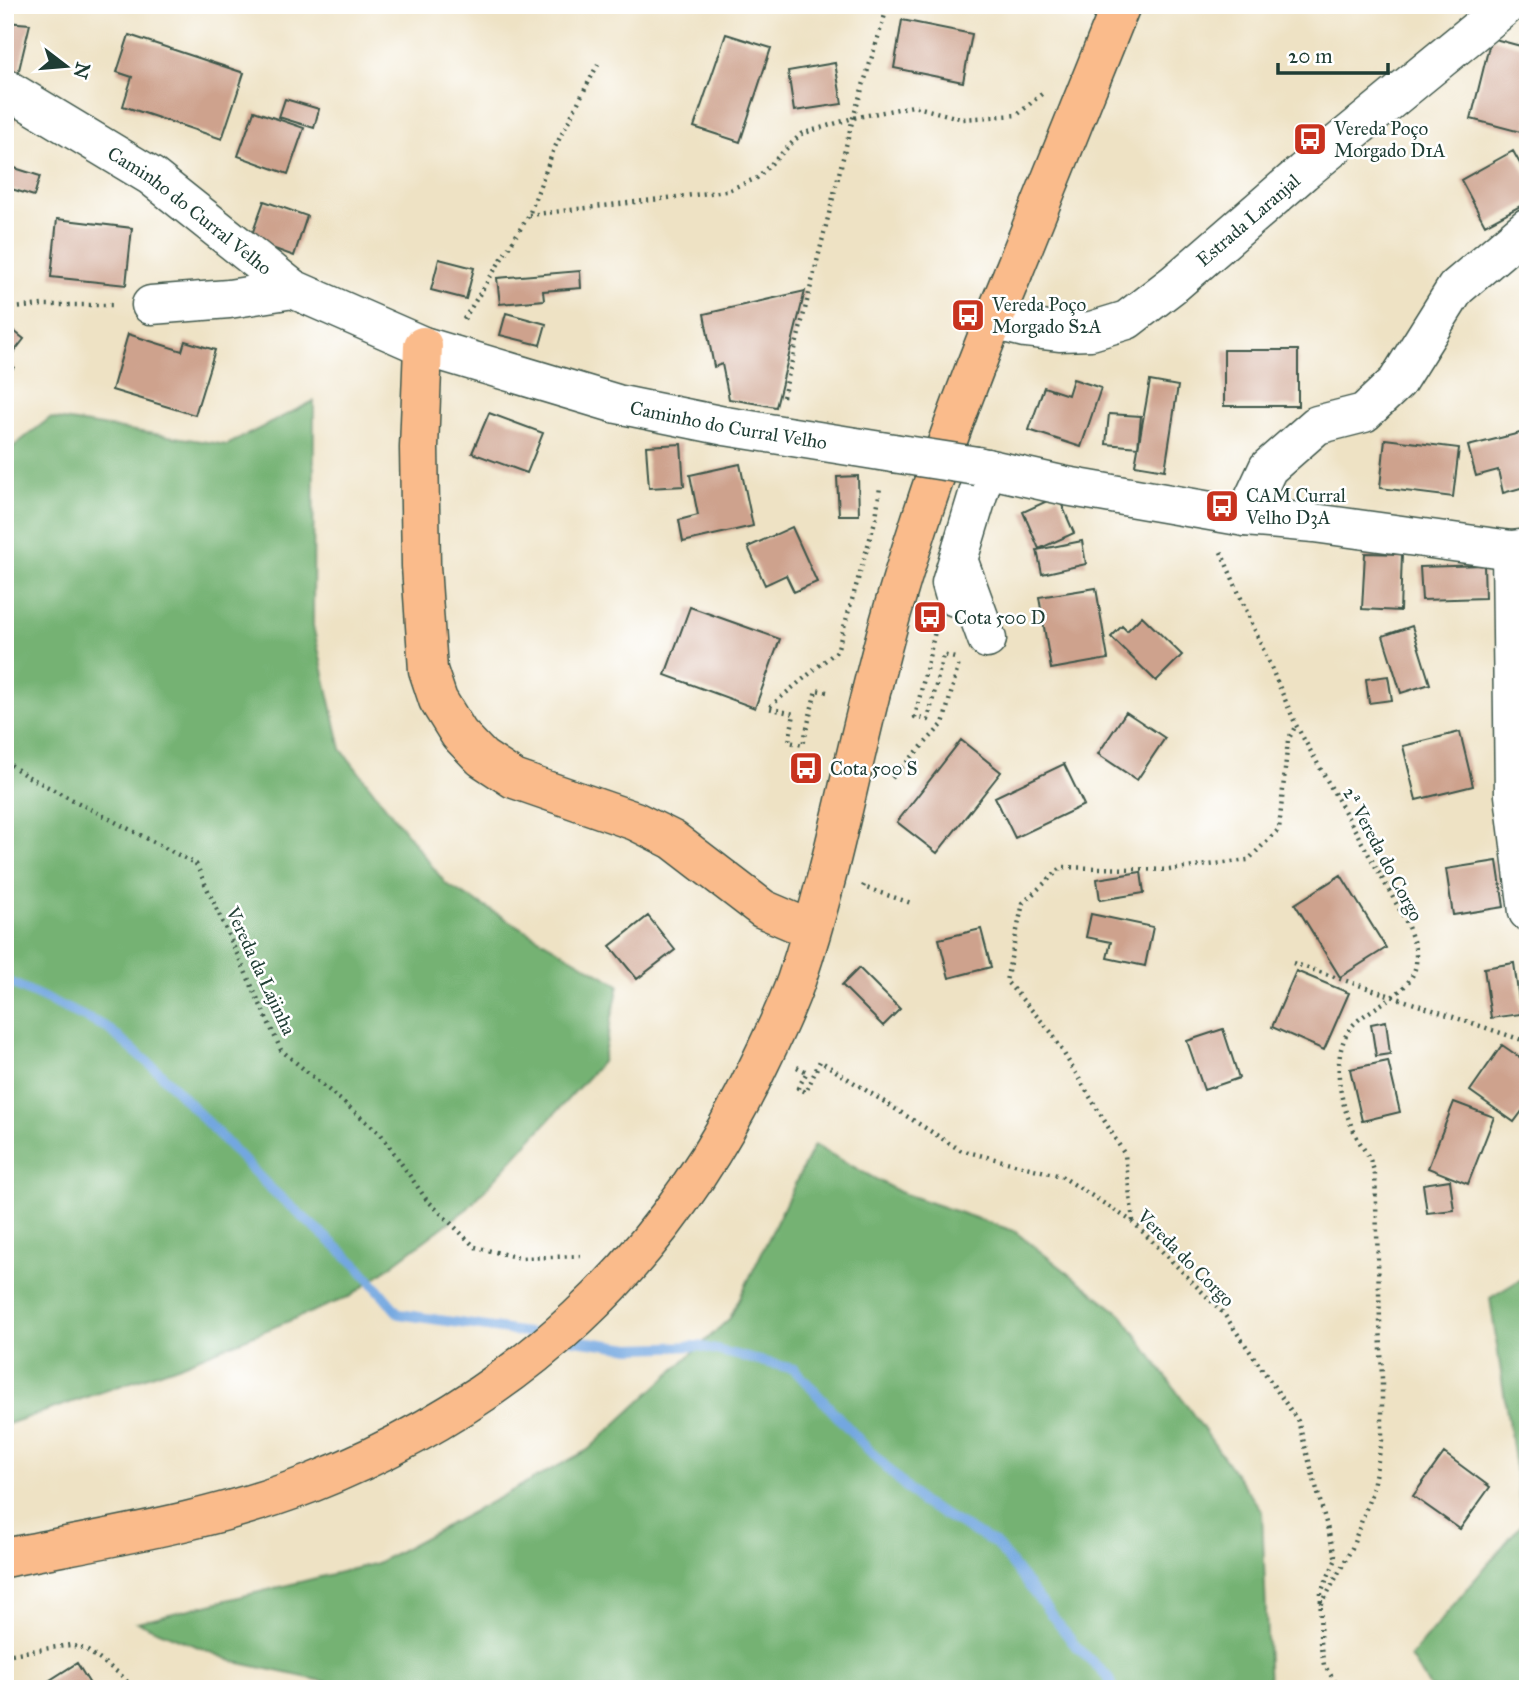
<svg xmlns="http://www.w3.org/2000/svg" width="1533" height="1694" font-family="'IM FELL Great Primer',serif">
<rect width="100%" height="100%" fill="#fff"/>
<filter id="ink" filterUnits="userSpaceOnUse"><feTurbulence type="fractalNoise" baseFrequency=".0143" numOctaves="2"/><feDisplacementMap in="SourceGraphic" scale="14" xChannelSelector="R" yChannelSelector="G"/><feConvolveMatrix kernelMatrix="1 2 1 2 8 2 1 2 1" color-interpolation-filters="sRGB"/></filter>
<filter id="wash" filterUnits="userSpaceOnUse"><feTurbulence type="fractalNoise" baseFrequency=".00686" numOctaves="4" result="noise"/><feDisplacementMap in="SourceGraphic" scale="28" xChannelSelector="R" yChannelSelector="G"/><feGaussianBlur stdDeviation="1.57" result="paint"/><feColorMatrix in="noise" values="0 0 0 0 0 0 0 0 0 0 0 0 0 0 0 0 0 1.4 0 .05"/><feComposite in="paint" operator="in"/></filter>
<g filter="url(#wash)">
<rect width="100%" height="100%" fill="#eee2c4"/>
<path fill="#74b273" stroke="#4a7854" stroke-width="2" d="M314 401 313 626 341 749 446 884 619 985 602 1062 468 1208 351 1296 175 1367 5 1425V453L50 418 227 445Z
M814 1145 899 1192 1014 1231 1122 1315 1262 1511 1269 1689H359L235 1662 137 1622 377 1563 588 1450 730 1318Z
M1528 1275V1689H1431L1410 1657 1523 1522 1490 1298Z"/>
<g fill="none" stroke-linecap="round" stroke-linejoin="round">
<path stroke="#73a7e0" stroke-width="10" d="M5 980 106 1027 159 1072 269 1187 357 1265 399 1314 541 1335
M568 1339 631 1348 699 1346 794 1369 861 1442 921 1502 996 1544 1075 1645 1108 1677 1113 1689"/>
</g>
<g id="blocks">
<path fill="#cea28d" d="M902 20 972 34 963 82 894 68Z
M5 22 30 24 18 74 5 65Z
M726 34 771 48 740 142 694 127Z
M129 35 244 73 222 139 123 106 132 77 117 72Z
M1491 38 1528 48V134L1471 119Z
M835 63 842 104 794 111 788 71Z
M285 99 319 109 314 128 279 117Z
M5 102 20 107 6 147H5Z
M254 111 304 128 288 174 238 156Z
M1513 151 1528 178V202L1485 225 1461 180Z
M5 165 40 176 34 196 5 187Z
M264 201 307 216 294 256 250 240Z
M57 219 132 228 126 285 51 277Z
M439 259 474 268 466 299 431 290Z
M580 271 581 288 543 291 544 300 500 304 497 278Z
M805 291 776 407 729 399 722 364 714 367 704 314Z
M506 313 546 324 540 345 500 335Z
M5 324 24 339 7 361 14 367 5 379Z
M128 334 182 351 185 341 215 350 195 415 112 390Z
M1224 350H1298V406H1224Z
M1073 379 1101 388 1081 447 1029 430 1044 387 1068 395Z
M1150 381 1178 386 1165 470 1135 465Z
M489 413 543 433 527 473 472 453Z
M1109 414 1141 416 1138 447 1106 444Z
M1528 431V486L1503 493 1498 470 1476 476 1468 446Z
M1385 439 1459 448 1453 497 1380 488Z
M681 444 684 486 649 488 646 446Z
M740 464 753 526 683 542 679 520 698 515 690 475Z
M858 476 859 515H839L837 477Z
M1058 496 1074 533 1039 549 1023 512Z
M792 527 817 582 794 592 786 575 765 585 748 547Z
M1082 541 1086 564 1042 574 1037 550Z
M1365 553 1402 554 1400 611 1362 609Z
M1484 565 1485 598 1422 600 1420 567Z
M1096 588 1108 659 1051 669 1039 597Z
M690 607 780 639 755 708 665 675Z
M1142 616 1182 655 1156 681 1111 637 1122 626 1127 631Z
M1412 626 1430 684 1401 693 1383 636Z
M1388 676 1392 700 1369 703 1366 679Z
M1126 712 1165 738 1137 780 1098 754Z
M1460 732 1473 786 1416 800 1403 746Z
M961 740 1001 772 937 853 897 822Z
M1064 764 1084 805 1015 838 995 797Z
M1497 861 1504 907 1453 915 1446 869Z
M1141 872 1144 893 1100 900 1097 879Z
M1341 875 1386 948 1340 977 1295 904Z
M1091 914 1153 927 1145 966 1107 958 1111 942 1086 937Z
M648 916 675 950 637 979 610 946Z
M981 929 991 967 949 978 939 939Z
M1514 963 1521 1014 1491 1018 1484 968Z
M859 968 900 1009 883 1026 842 985Z
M1296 971 1349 993 1324 1050 1272 1027Z
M1386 1021 1390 1054 1376 1056 1371 1024Z
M1223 1029 1239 1078 1204 1090 1187 1041Z
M1502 1045 1528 1063V1103L1514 1122 1470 1091Z
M1388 1061 1400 1112 1362 1121 1350 1069Z
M1454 1102 1494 1117 1468 1184 1428 1168Z
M1450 1180 1454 1210 1427 1213 1423 1184Z
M1444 1453 1490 1487 1460 1529 1413 1496Z
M77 1663 93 1689H36Z"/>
</g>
</g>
<g filter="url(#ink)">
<use href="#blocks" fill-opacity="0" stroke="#3e564a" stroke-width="2"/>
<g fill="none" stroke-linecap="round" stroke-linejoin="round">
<g stroke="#3e564a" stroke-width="41">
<g id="minor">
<path id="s1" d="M5 88 151 176 293 289 423 346 617 404 725 426 893 453"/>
<path d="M151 305 229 299 293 289"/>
<path id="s2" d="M993 320 1025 328 1059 332 1091 331 1127 320 1175 283 1303 172 1507 5"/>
<path d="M977 466 1066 486 1245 517 1314 523 1511 550 1528 548"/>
<path d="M1245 517 1268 468 1317 425 1364 413 1397 382 1456 288 1528 227"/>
<path d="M1511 550 1514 795 1528 912"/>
<path d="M959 562 987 639"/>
<path d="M955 597 951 583 986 468"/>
</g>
</g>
<g stroke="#3e564a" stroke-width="41">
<path id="major" d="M423 346 419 448 421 566 428 670 438 700 459 734 482 758 514 779 635 821 673 840 763 909 812 930
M5 1558C104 1538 214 1521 309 1484 516 1402 665 1265 760 1063 773 1036 786 1009 796 981 837 860 857 732 893 609 926 495 967 383 1013 273"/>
</g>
<path stroke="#3e564a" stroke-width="4.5" stroke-dasharray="2 5" stroke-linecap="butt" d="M1156 12 1175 5
M529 215 726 191 757 178 801 134 853 118 913 106 963 119 1017 115 1045 91
M5 309 42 305H116
M464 319 529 215 554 149 600 60
M783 397 853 118 888 5
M1221 552 1296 725 1405 919C1409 930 1415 943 1416 955 1420 991 1375 1003 1354 1024 1344 1034 1340 1049 1339 1063 1337 1089 1346 1118 1359 1141 1367 1155 1371 1158 1375 1175L1382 1379V1440L1372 1492 1352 1548 1320 1607
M936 627 915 717 928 720 943 655 955 658
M827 692 816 690 803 745 789 742 794 714 768 708 837 651 876 518 880 487
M5 761 25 775 196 864 281 1050 380 1133 426 1199 475 1247 520 1258 584 1256
M892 778 943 724 959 663
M864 885 863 887 914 904
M1293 963 1528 1042
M797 1067 807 1072 798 1088 806 1092 820 1061 960 1150 1061 1176 1133 1222 1224 1314 1298 1421 1336 1559 1321 1592 1320 1642 1324 1665 1340 1689
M1133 1221 1125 1155 1051 1032 1006 981 1023 903 1062 867 1169 870 1248 860 1279 829 1288 740 1296 725
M5 1655 70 1645 85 1649 120 1674 134 1689"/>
<use href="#minor" stroke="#fff" stroke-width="38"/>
<use href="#major" stroke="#fabb8b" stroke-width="38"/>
<g stroke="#3e564a" stroke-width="41" stroke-linecap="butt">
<path id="minor-bridge" d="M893 453 977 466"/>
</g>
<g stroke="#3e564a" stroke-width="41" stroke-linecap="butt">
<path id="major-bridge" d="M1013 273 1121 5"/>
</g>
<use href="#minor-bridge" stroke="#fff" stroke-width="38"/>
<use href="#major-bridge" stroke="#fabb8b" stroke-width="38"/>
</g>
</g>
<defs>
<g id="bus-square" transform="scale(1.75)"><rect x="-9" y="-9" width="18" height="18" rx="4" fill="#c8321e" stroke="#fff"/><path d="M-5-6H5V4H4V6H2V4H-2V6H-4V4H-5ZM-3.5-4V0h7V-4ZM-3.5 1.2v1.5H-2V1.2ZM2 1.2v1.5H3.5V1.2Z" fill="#fff"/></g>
</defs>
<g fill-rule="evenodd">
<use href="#bus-square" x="1310" y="139"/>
<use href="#bus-square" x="968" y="315"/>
<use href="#bus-square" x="1222" y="506"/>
<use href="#bus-square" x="930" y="617"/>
<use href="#bus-square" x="806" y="768"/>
</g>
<g text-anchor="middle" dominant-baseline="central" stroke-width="5" stroke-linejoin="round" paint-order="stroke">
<g font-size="19" fill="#1f3d34" stroke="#fff" text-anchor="start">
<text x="1334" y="128">Vereda Poço<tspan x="1334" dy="22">Morgado D1A</tspan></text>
<text x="992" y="304">Vereda Poço<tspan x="992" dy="22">Morgado S2A</tspan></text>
<text x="1246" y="495">CAM Curral<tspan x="1246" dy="22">Velho D3A</tspan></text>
<text x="954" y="617">Cota 500 D</text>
<text x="830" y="768">Cota 500 S</text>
</g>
<g font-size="19" fill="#1f3d34" stroke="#fff">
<text stroke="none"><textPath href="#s1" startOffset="222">Caminho do Curral Velho</textPath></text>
<text stroke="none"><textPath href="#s2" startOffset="294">Estrada Laranjal</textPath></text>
<text stroke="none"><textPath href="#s1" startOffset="810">Caminho do Curral Velho</textPath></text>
<text transform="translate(1383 854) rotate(62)">2ª Vereda do Corgo</text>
<text transform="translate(261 971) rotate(65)">Vereda da Lajinha</text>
<text transform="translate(1186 1258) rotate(45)">Vereda do Corgo</text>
</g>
</g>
<rect width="1533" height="1694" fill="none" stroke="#fff" stroke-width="28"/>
<g transform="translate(66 66) rotate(106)" stroke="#ffffff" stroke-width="5" paint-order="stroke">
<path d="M0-5L12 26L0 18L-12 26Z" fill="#1f3d34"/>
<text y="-10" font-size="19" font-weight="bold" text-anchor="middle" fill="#1f3d34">N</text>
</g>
<path d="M1278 63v10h110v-10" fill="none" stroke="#1f3d34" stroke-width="3.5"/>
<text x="1288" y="63" font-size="21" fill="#1f3d34" stroke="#ffffff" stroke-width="5" paint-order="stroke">20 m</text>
</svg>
